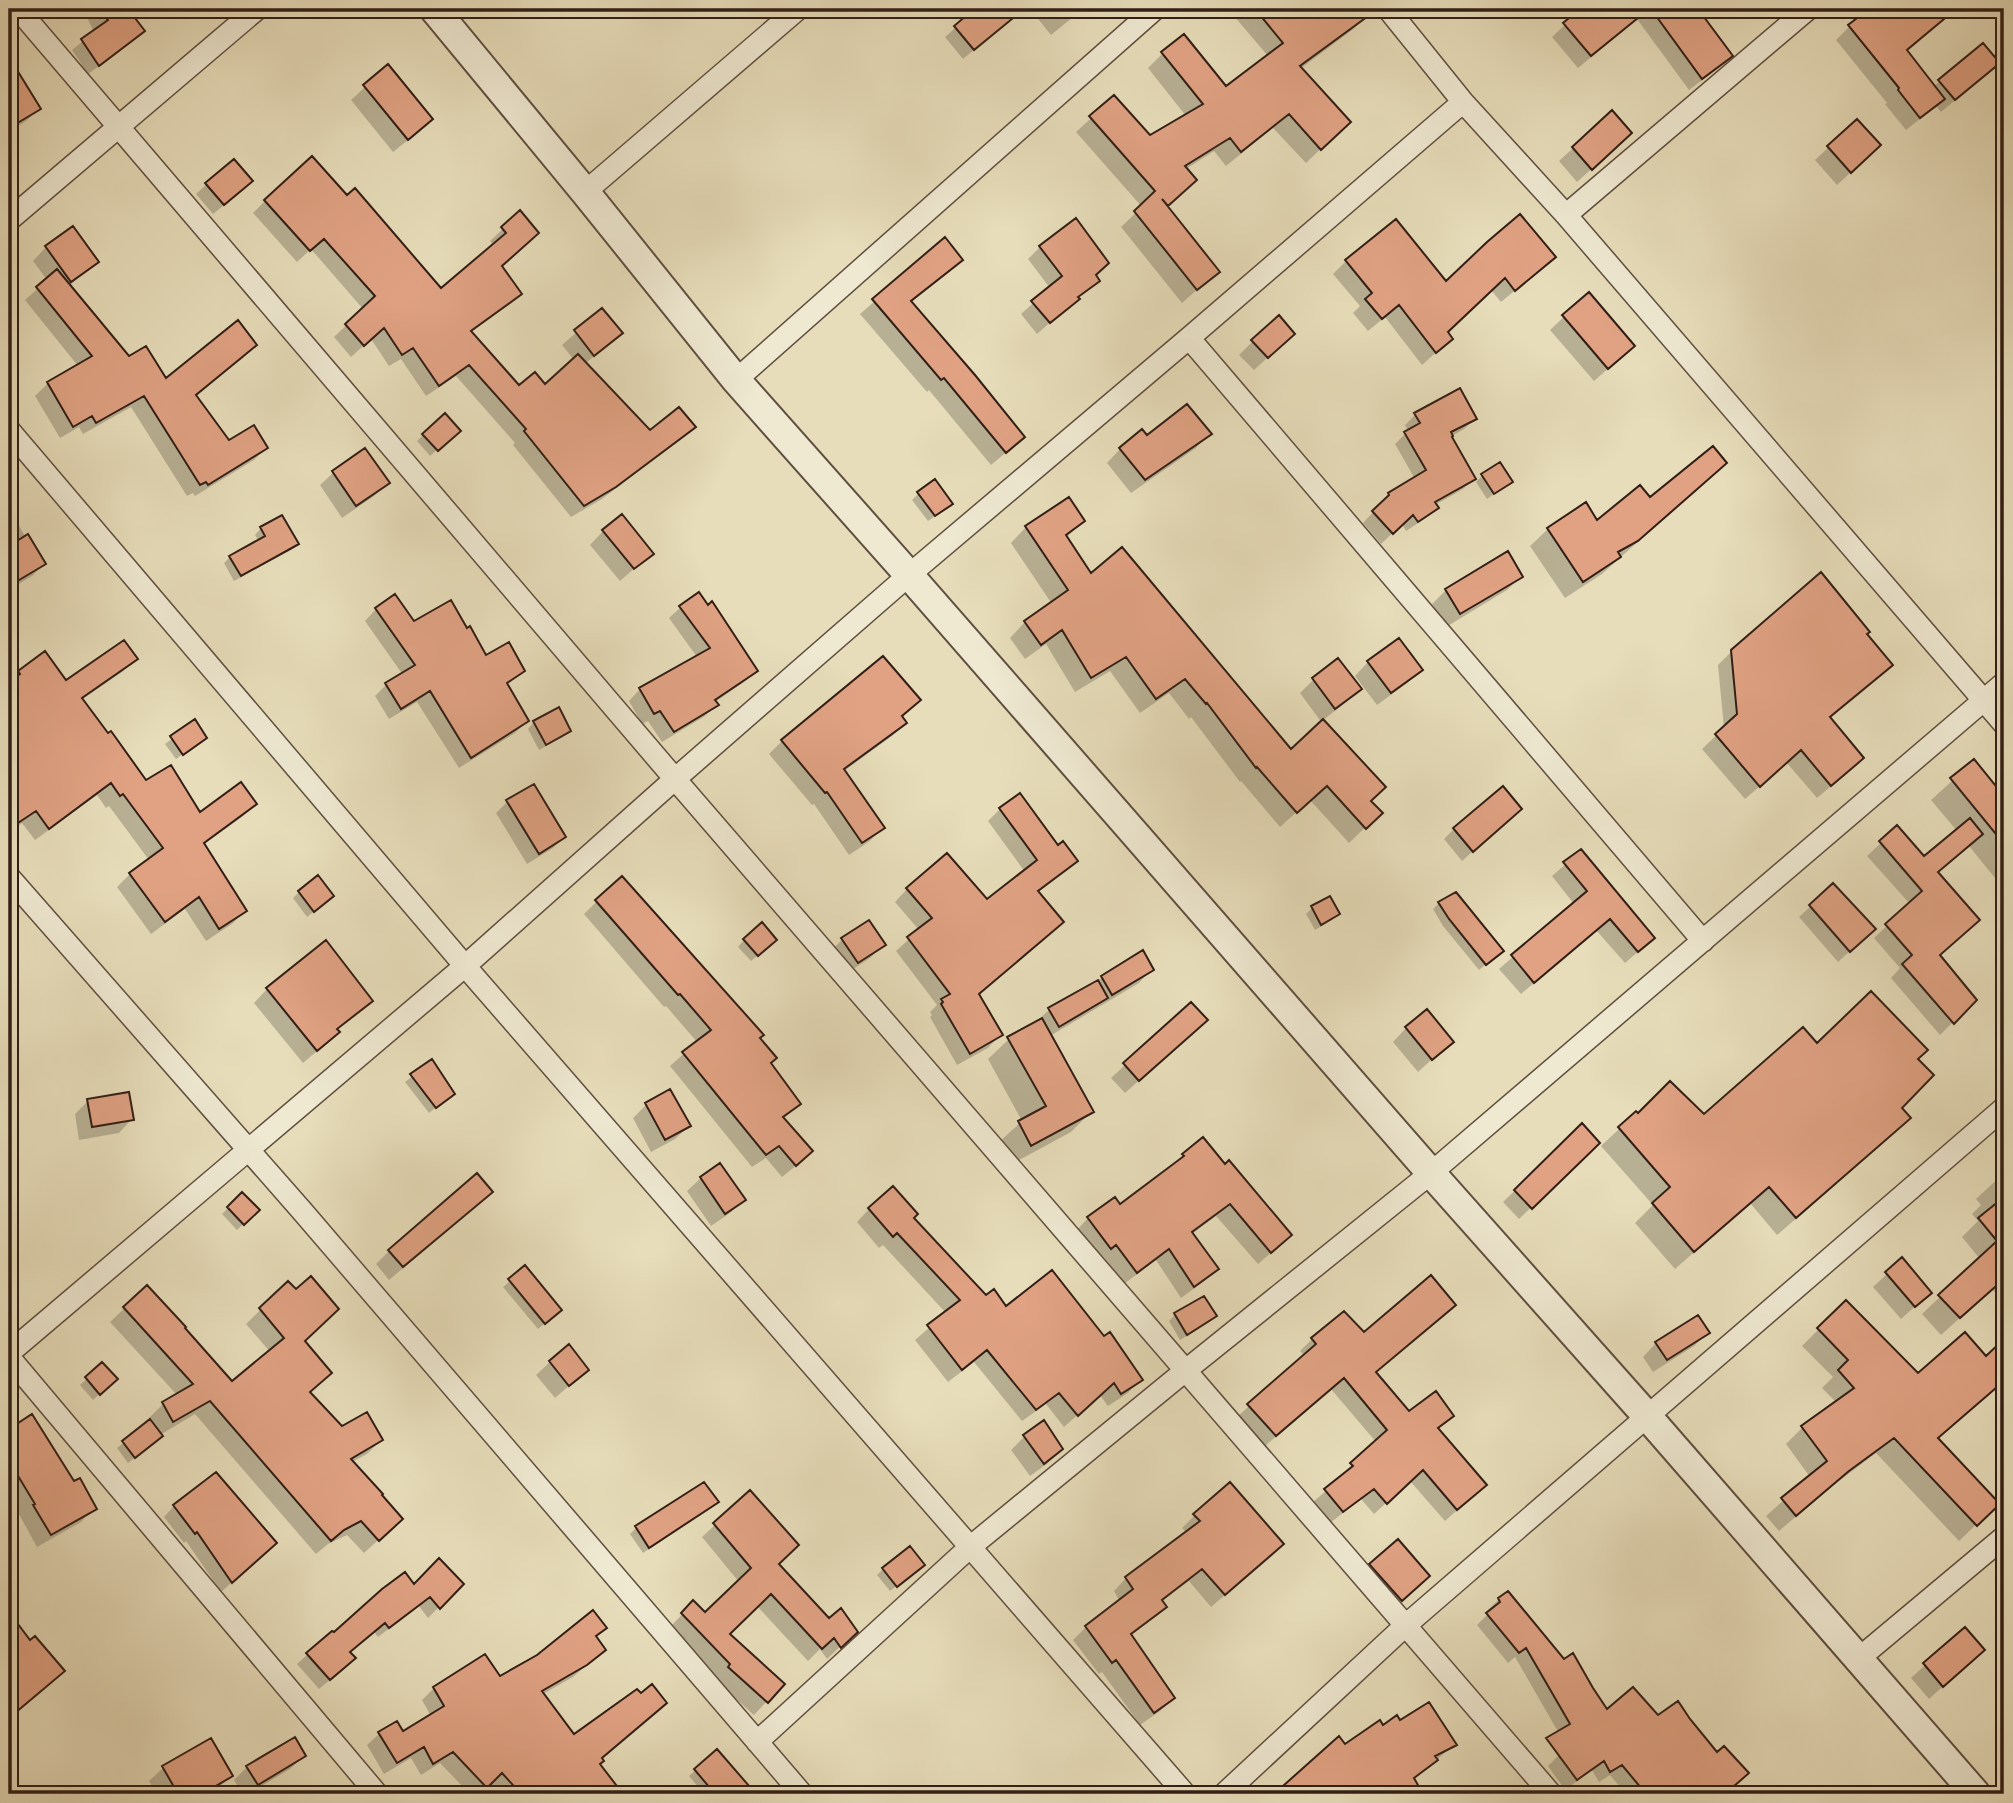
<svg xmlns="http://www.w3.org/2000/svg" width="2013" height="1803" font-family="Alegreya,serif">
<rect width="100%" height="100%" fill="#e7ddba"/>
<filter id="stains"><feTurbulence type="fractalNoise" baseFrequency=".00286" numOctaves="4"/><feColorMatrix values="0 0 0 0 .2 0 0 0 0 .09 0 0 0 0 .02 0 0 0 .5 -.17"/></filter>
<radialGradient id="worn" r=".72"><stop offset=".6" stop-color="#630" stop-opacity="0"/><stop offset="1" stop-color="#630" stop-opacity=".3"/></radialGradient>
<path fill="#0003" d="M83 9H126L143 31 133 41 88 74 72 50 94 32Z
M977 9H1023L963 59 945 37Z
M1030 9H1083L1051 35Z
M1228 9H1306L1309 13 1314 9H1361L1367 16 1352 30 1300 69 1334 136 1306 163 1273 128 1226 166 1214 151 1186 169 1181 195 1166 207 1217 272 1182 303 1121 227 1142 207 1076 132 1114 97 1149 137 1186 116 1148 68 1162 54 1226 88 1268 56Z
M1558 9H1693L1730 56 1718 68 1689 90 1637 19 1578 68 1552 37 1569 21Z
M1726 9H1742L1733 16Z
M1897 9H1953L1906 51 1933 87 1940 81 1984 76 1941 112 1936 106 1906 130 1885 104 1887 103 1836 40 1849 27 1882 22Z
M9 60 39 109 26 121 9 132Z
M388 66 418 132 393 152 351 100Z
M1611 113 1616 147 1577 182 1559 161Z
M1857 121 1865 159 1837 185 1815 160Z
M207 184 240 192 213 214 196 194Z
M347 197 441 291 494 246 490 241 520 213 500 266 519 294 507 306 470 332 519 387 545 386 574 360 562 345 602 310 620 333 585 364 650 433 693 427 681 439 602 499 571 517 513 445 515 443 456 376 426 396 401 359 389 366 371 339 351 357 334 337 363 309 311 249 297 262 253 213 265 201Z
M945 240 961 260 947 273 910 303 1009 450 991 465 929 390 927 392 860 314Z
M46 247 96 262 69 286 128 358 165 381 255 345 243 358 194 396 228 443 266 448 254 460 195 496 193 493 187 496 131 407 83 434 79 427 60 438 35 396 48 383 78 366 25 300 47 280 33 261Z
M1040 247 1094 275 1098 280 1037 334 1021 314 1050 288 1028 259Z
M1346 261 1446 284 1541 269 1501 302 1491 290 1446 332 1451 339 1422 365 1385 317 1368 331 1353 313 1360 306 1333 274Z
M1588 294 1619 359 1594 381 1550 330Z
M1253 341 1279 347 1254 370 1239 355Z
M1415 415 1475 418 1464 429 1450 437 1474 478 1463 489 1435 505 1436 508 1426 518 1406 531 1402 524 1381 544 1363 523 1389 495 1415 479 1395 444 1408 431 1405 425Z
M1209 434 1196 448 1131 493 1107 463 1120 449 1147 438Z
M423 435 452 437 430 456 417 441Z
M334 472 387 483 374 496 342 518 320 485Z
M1482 476 1511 482 1487 499 1476 482Z
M1707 480 1602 574 1565 598 1530 546 1548 529 1597 522 1649 499Z
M919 493 944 510 928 521 912 500Z
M9 508 26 538 44 564 32 576 9 590Z
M1083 521 1066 538 1090 575 1291 751 1322 723 1300 693 1313 680 1338 661 1359 689 1346 702 1322 721 1369 801 1380 813 1349 843 1310 800 1280 827 1241 781 1240 782 1191 717 1189 719 1169 693 1140 713 1110 671 1075 692 1046 644 1025 659 1010 638 1025 622 1052 604 1011 543 1026 527Z
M261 528 297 544 291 550 234 581 224 563 230 557 259 542 255 535Z
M603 531 651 554 620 581 590 545Z
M1507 554 1521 577 1507 590 1446 627 1432 604 1446 590Z
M681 607 755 671 744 682 715 702 716 705 705 716 662 742 648 721 642 724 629 701 640 689 697 657 669 618Z
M376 609 414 624 485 658 523 671 506 686 527 721 515 733 459 768 417 702 389 719 375 696 386 685 403 675 365 621Z
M1865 635 1877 678 1829 718 1849 771 1817 798 1787 763 1745 799 1702 749 1724 728 1718 665 1732 651Z
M44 653 66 682 135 659 122 672 81 700 145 782 199 815 255 804 242 817 203 845 245 911 232 924 206 941 185 909 151 934 117 887 130 874 149 860 109 806 106 808 97 795 35 840 22 823 17 827 9 816V678Z
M1368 662 1420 670 1407 683 1377 705 1355 676Z
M900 717 905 723 892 736 844 771 882 828 870 841 849 855 814 804 812 805 769 754 782 741Z
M194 722 198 743 176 759 165 744Z
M534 722 569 731 563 737 539 750 528 729Z
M1973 762 2004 799V889L1969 846 1937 873 1938 956 1975 1000 1940 1035 1891 978 1900 968 1874 938 1910 904 1867 856 1897 828 1924 858 1957 831 1931 800Z
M533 786 564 837 553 848 527 864 496 813 507 802Z
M1000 809 1075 861 1063 873 1037 893 977 995 1000 1035 988 1048 957 1065 930 1017 932 1015 930 1012 937 1005 896 951 919 930 895 902 907 889 987 902 1025 872 988 821Z
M1510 818 1462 861 1444 839 1454 829Z
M1581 851 1640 950 1625 963 1596 930 1521 994 1499 969 1574 904 1552 876Z
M299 892 326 902 307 917 293 898Z
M597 901 758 1038 769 1064 799 1103 783 1119 798 1164 782 1177 766 1158 752 1167 670 1066 697 1042 666 1006 664 1007 584 914Z
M1439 903 1495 957 1479 970 1443 926 1433 909Z
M1811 906 1862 940 1838 962 1799 917Z
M1312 908 1338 914 1332 920 1315 930 1306 914Z
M843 939 883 945 870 958 844 975 829 952Z
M744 940 769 946 751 961 738 947Z
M1152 969 1139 983 1050 1036 1092 1111 1071 1132 1010 1165 998 1143 1022 1121 988 1059 1009 1039 1035 1023 1049 1010 1097 982 1102 977Z
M267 989 370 1001 336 1030 338 1032 324 1045 303 1063 254 1003Z
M1191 1005 1192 1033 1125 1093 1111 1078Z
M1406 1028 1452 1041 1418 1072 1393 1042Z
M1817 1046 1916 1059 1891 1136 1777 1235 1750 1203 1675 1269 1635 1223 1653 1205 1601 1146 1636 1113 1704 1117Z
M431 1062 453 1094 429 1113 405 1082Z
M670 1092 689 1126 675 1139 651 1152 633 1118 646 1105Z
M88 1101 132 1119 119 1133 79 1140 75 1114Z
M1582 1126 1598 1143 1519 1219 1503 1202Z
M1183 1155 1278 1247 1258 1264 1216 1216 1192 1234 1217 1268 1204 1281 1181 1298 1156 1260 1124 1284 1103 1256 1097 1260 1076 1231 1088 1218 1120 1207 1171 1168Z
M2004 1173V1304L1992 1289 1941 1335 1922 1314 1980 1259 1962 1237 1978 1221 1972 1214 1981 1205 1976 1199Z
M701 1178 743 1200 730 1213 711 1226 687 1191Z
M242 1194 258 1210 237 1230 222 1214Z
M477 1205 389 1280 376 1264 389 1251Z
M869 1209 912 1218 986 1297 1006 1309 1104 1339 1140 1380 1128 1393 1108 1406 1100 1395 1064 1427 1046 1404 1022 1421 974 1362 948 1382 915 1340 946 1313 883 1245 879 1248 857 1222Z
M1902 1260 1930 1293 1901 1319 1873 1287Z
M525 1268 554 1316 538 1329 503 1287Z
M288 1283 303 1341 309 1393 342 1429 381 1440 367 1454 352 1462 386 1533 364 1553 347 1535 328 1544 316 1554 195 1414 160 1435 155 1442 128 1463 117 1448 151 1421 149 1418 163 1404 177 1395 110 1322 147 1287 232 1383 270 1352 246 1324Z
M1846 1302 1918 1375 1986 1358 2001 1344 2004 1348V1381L1937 1439 1981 1520 1959 1541 1876 1453 1831 1487 1779 1531 1766 1516 1810 1477 1786 1444 1802 1428 1837 1403 1822 1388 1833 1377 1802 1346Z
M1454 1305 1375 1373 1408 1413 1451 1416 1437 1430 1473 1496 1445 1521 1410 1481 1374 1514 1361 1499 1330 1523 1313 1502 1341 1478 1340 1476 1376 1442 1331 1389 1264 1447 1237 1417 1305 1356 1300 1351 1312 1339 1364 1334Z
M1175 1315 1215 1316 1209 1322 1180 1340 1169 1321Z
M1707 1333 1694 1346 1653 1372 1643 1357 1656 1343Z
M550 1362 587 1370 555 1398 536 1375Z
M102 1365 115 1379 93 1400 80 1385Z
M2004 1394V1410L1997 1402Z
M31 1417 73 1484 94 1508 81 1522 37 1547 9 1496V1431Z
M1024 1437 1061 1449 1048 1463 1030 1476 1011 1450Z
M174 1506 264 1554 221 1592 186 1541 184 1543 164 1517Z
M710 1508 643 1553 630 1534 636 1528Z
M1195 1515 1269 1557 1211 1607 1189 1581 1161 1601 1165 1606 1152 1619 1130 1636 1173 1698 1160 1711 1140 1725 1102 1672 1099 1674 1073 1640 1086 1627 1120 1602 1114 1591 1126 1578 1187 1533 1182 1528Z
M715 1525 777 1564 843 1644 827 1659 820 1649 808 1661 757 1606 727 1634 783 1684 754 1715 716 1681 718 1678 670 1627 693 1603 705 1614 739 1582 702 1537Z
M1371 1565 1414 1590 1387 1613 1357 1578Z
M883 1569 916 1571 890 1591 877 1575Z
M462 1584 428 1618 419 1606 378 1637 374 1632 349 1653 343 1669 319 1689 297 1664 308 1654 333 1635Z
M1499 1599 1607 1711 1657 1717 1735 1784 1724 1794H1626L1610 1775 1599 1782 1592 1770 1565 1790 1548 1766 1559 1755 1560 1735 1515 1657 1508 1663 1477 1625 1489 1613 1488 1610Z
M605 1628 595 1638 604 1650 573 1677 543 1694 574 1737 600 1759 598 1765 621 1794H499L489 1783 478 1794H470L440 1763 421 1775 411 1758 384 1774 367 1745 380 1733 403 1734 431 1716 422 1700 434 1688 499 1679Z
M1965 1629 1969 1663 1929 1699 1911 1678Z
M9 1706 18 1716 9 1725Z
M1400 1722 1454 1745 1413 1780 1421 1794H1277L1297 1775 1345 1746 1383 1727Z
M210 1740 231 1776 217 1789 208 1794H157L149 1781 163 1768Z
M717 1751 755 1794H704L689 1776Z
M304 1756 290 1769 248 1794H242L234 1780 247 1767Z
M48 1789 52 1794H40Z"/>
<path fill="#e0a283" stroke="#321e16" stroke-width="2" d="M99 9H128L145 31 99 66 81 39 108 20Z
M974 9H1024L974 50 954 26Z
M1255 9H1375V11L1300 66 1351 122 1321 150 1289 114 1241 152 1230 138 1185 166 1197 180 1168 206 1162 199 1220 272 1197 290 1134 211 1155 191 1089 116 1114 95 1150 135 1203 104 1161 52 1184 34 1226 86 1283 43Z
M1580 9H1649L1591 56 1563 23Z
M1651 9H1698L1733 56 1702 79Z
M1869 9H1956L1907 50 1945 99 1920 118 1898 90 1899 88 1848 25Z
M1983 43 2000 63 1955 100 1938 80Z
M9 57 41 109 9 128Z
M388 64 433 119 408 140 363 85Z
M1612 110 1632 133 1592 170 1572 147Z
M1857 119 1881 145 1851 173 1827 146Z
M312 156 347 195 355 188 441 288 506 233 501 227 520 210 539 233 502 266 522 294 471 331 519 385 535 372 545 384 578 354 650 430 679 407 696 427 616 487 584 506 524 431 526 429 469 365 439 386 413 348 402 355 384 328 364 346 345 324 375 296 324 239 310 251 264 200Z
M234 159 253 181 224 205 205 183Z
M1520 214 1556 257 1515 291 1505 278 1448 332 1453 339 1436 353 1399 305 1382 319 1365 299 1372 293 1345 260 1396 219 1446 281 1487 242Z
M1076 218 1109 263 1096 275 1100 281 1078 297 1080 299 1050 323 1031 301 1062 276 1039 246Z
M73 226 99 262 71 282 45 246Z
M945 237 963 260 911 301 975 375 1025 437 1006 453 944 378 941 380 872 299Z
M57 269 129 356 146 346 166 378 238 320 257 345 196 395 229 440 254 425 268 448 208 485 206 482 200 485 144 396 96 423 92 416 73 427 47 382 92 356 36 287Z
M1589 292 1635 346 1608 369 1562 315Z
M602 308 623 333 594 356 574 330Z
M1279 315 1295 334 1268 358 1251 340Z
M1460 388 1477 419 1451 432 1453 436 1452 437 1476 479 1435 502 1439 508 1418 522 1413 515 1393 534 1372 511 1389 495 1388 493 1426 470 1404 432 1420 423 1414 413Z
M1187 404 1212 434 1145 480 1119 448 1142 429 1147 435Z
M445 413 461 431 438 451 422 434Z
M1713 446 1727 463 1638 541 1618 552 1621 557 1583 582 1547 528 1586 502 1597 520 1640 485 1650 497Z
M365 448 390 483 356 506 332 471Z
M1500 462 1513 482 1494 494 1481 474Z
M935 479 953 504 935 516 917 492Z
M1069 497 1085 521 1066 535 1091 573 1122 547 1291 749 1323 719 1386 787 1371 801 1383 813 1366 829 1327 786 1297 813 1257 767 1256 768 1207 703 1206 704 1185 679 1156 699 1126 657 1091 678 1062 630 1041 645 1024 621 1068 590 1025 526Z
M622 514 654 554 634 569 602 530Z
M282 515 299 544 241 576 229 556 265 536 260 527Z
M28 534 46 564 9 586V546Z
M1508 551 1523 577 1460 614 1445 589Z
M1821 572 1870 632 1867 634 1893 665 1830 717 1864 758 1831 786 1801 750 1760 787 1715 734 1737 714 1731 650Z
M699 592 708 605 712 601 758 671 715 700 719 705 674 732 660 711 654 714 639 688 710 648 679 606Z
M395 594 414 621 451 600 467 628 470 626 486 655 509 642 525 671 507 683 529 721 471 758 430 691 401 709 385 683 415 665 375 608Z
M1399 638 1423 670 1391 693 1367 661Z
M124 640 138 659 82 698 108 733 111 731 146 780 171 765 200 812 241 782 257 804 204 843 247 911 219 929 199 897 165 922 129 873 163 848 123 794 120 796 111 783 49 829 36 811 9 829V682L20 674 18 671 45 651 66 680Z
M883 656 921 700 902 716 907 723 844 769 885 828 862 843 827 792 825 793 781 740Z
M1338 658 1362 689 1335 709 1312 678Z
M559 707 571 731 546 745 533 721Z
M195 719 207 738 183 755 170 736Z
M1974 759 2004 796V844L1950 778Z
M534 784 566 837 539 854 506 800Z
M1503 786 1522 809 1473 852 1453 828Z
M1020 793 1058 845 1063 841 1078 861 1038 891 1064 922 979 994 1003 1035 970 1054 941 1004 943 1002 941 999 950 994 907 937 932 918 906 888 947 853 987 899 1037 860 999 808Z
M1970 818 1983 834 1938 872 1980 920 1940 955 1977 1000 1954 1024 1902 964 1912 955 1885 924 1922 891 1879 841 1897 825 1924 856Z
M1581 849 1655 938 1638 952 1610 919 1534 983 1511 955 1587 891 1563 862Z
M318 875 334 896 314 912 298 891Z
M622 876 764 1035 760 1038 777 1058 771 1063 801 1104 783 1117 813 1151 796 1166 779 1146 766 1155 682 1052 711 1030 680 994 678 995 595 900Z
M1833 883 1876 929 1850 952 1809 905Z
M1456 892 1504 951 1486 965 1449 919 1438 902Z
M1330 896 1340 914 1321 925 1311 906Z
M869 920 886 945 858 963 841 938Z
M762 922 777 940 758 956 743 939Z
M326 940 373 1001 337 1029 340 1032 317 1051 266 988Z
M1143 950 1154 970 1112 995 1101 976Z
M1098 980 1108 998 1059 1027 1048 1008Z
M1871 991 1928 1050 1918 1059 1934 1075 1902 1108 1911 1118 1796 1218 1769 1187 1694 1252 1652 1203 1670 1187 1618 1127 1636 1111 1638 1113 1670 1081 1704 1114 1803 1027 1817 1043Z
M1191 1002 1208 1020 1139 1081 1123 1063Z
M1427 1009 1454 1042 1432 1060 1405 1027Z
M1042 1018 1094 1112 1031 1146 1018 1121 1046 1106 1007 1037Z
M432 1059 455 1094 436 1108 410 1074Z
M670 1089 691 1126 665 1140 645 1103Z
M129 1092 134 1120 92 1127 87 1099Z
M1582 1123 1600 1143 1532 1209 1514 1190Z
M1203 1137 1225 1164 1229 1160 1292 1235 1271 1253 1230 1204 1192 1232 1219 1269 1194 1287 1169 1249 1137 1273 1116 1245 1111 1249 1087 1217 1115 1197 1120 1204 1184 1156 1182 1154Z
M720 1163 746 1200 725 1214 700 1177Z
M477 1173 493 1192 403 1267 388 1250Z
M893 1186 918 1214 914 1218 986 1295 994 1289 1006 1306 1052 1270 1104 1336 1110 1332 1143 1380 1121 1394 1114 1383 1078 1416 1059 1393 1036 1410 987 1350 962 1370 927 1325 960 1300 897 1233 893 1237 868 1208Z
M242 1192 260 1210 244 1225 227 1207Z
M2004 1197V1279L1960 1318 1938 1295 1997 1241 1978 1218Z
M1902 1257 1932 1293 1915 1307 1885 1272Z
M525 1265 562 1310 545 1324 508 1279Z
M1431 1275 1456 1305 1376 1372 1409 1411 1436 1391 1454 1416 1438 1428 1487 1485 1457 1510 1423 1470 1387 1504 1374 1489 1343 1512 1324 1489 1353 1466 1350 1463 1387 1430 1344 1378 1276 1436 1247 1404 1316 1344 1311 1338 1344 1311 1364 1332Z
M311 1276 339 1309 305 1341 332 1373 310 1392 342 1426 367 1412 383 1440 351 1459 383 1494 382 1495 403 1519 379 1541 361 1521 344 1530 331 1541 210 1401 173 1422 162 1402 193 1384 123 1307 147 1285 186 1327 185 1328 232 1381 284 1338 259 1308 288 1281 296 1289Z
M1204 1296 1217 1316 1187 1335 1174 1313Z
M1846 1300 1918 1373 1965 1332 1986 1356 2004 1339V1381L1938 1438 2000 1504 1977 1526 1894 1438 1849 1471 1796 1516 1781 1498 1827 1461 1801 1426 1854 1388 1838 1370 1848 1360 1817 1328Z
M1698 1315 1710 1333 1667 1360 1655 1342Z
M569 1344 589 1370 569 1386 549 1361Z
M102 1362 118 1379 100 1395 85 1377Z
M32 1414 74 1481 80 1478 97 1509 51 1535 33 1505 35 1504 9 1461V1429Z
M150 1419 163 1436 135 1458 122 1441Z
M1044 1420 1063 1449 1044 1464 1023 1435Z
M216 1472 277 1543 232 1583 197 1532 195 1534 173 1505Z
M704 1482 719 1502 649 1548 635 1526Z
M1230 1482 1284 1544 1225 1595 1202 1569 1162 1600 1167 1607 1131 1634 1175 1698 1154 1713 1116 1660 1112 1663 1085 1626 1133 1589 1125 1577 1200 1521 1193 1514Z
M750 1490 799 1545 779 1564 829 1618 841 1608 858 1632 841 1648 834 1638 822 1649 771 1594 730 1634 785 1684 768 1703 728 1667 730 1664 681 1613 693 1600 705 1612 751 1568 713 1523Z
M1398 1539 1430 1576 1402 1601 1369 1564Z
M910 1546 925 1565 897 1587 882 1568Z
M439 1558 464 1584 440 1609 430 1597 389 1628 385 1623 350 1652 356 1658 330 1680 306 1653 332 1631 334 1632 382 1589 405 1572 414 1584Z
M1508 1591 1564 1659 1573 1653 1593 1688 1607 1709 1633 1687 1658 1715 1678 1701 1690 1719 1717 1752 1724 1746 1749 1773 1725 1794H1646L1622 1765 1610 1772 1604 1761 1577 1780 1546 1738 1570 1724 1526 1648 1519 1653 1486 1613 1500 1602 1498 1598Z
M593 1610 607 1628 596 1636 606 1650 587 1665 542 1691 574 1734 637 1689 641 1693 652 1684 667 1703 602 1758 604 1761 600 1764 623 1794H521L502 1773 487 1788 453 1752 433 1764 424 1747 397 1763 378 1732 397 1721 403 1731 444 1706 433 1687 485 1654 500 1676 537 1655Z
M9 1612 30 1640 35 1636 65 1671 9 1718Z
M1965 1627 1985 1650 1943 1687 1923 1663Z
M1429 1702 1457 1745 1435 1756 1438 1760 1414 1778 1423 1794H1274L1339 1736 1345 1744 1380 1720 1383 1725 1397 1715 1400 1720Z
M295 1737 306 1756 258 1785 246 1766Z
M211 1738 233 1776 202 1794H178L162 1766Z
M717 1749 756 1794H715L694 1769Z"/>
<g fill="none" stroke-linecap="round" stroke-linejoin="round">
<g stroke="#5f4e3f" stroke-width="24">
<path id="minor" d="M18 9 675 779 1551 1794
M1388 9 1463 102
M585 192 798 9
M1566 215 1808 9
M9 220 257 9
M1189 338 1703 941
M736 380 1155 9
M9 430 465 966 1185 1794
M9 877 303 1212 802 1794
M9 1353 465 966 675 779 909 575 1189 338 1463 102 1566 215 2004 724
M9 1357 377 1794
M1857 1660 2004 1537
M757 1742 969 1548 1185 1371 1431 1173 2004 683
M1224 1794 1406 1625 2004 1108"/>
</g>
<g stroke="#5f4e3f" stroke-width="32">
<path id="tertiary" d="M434 9 585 192 736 380 909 575 1431 1173 1647 1416 1976 1794"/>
</g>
<use href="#minor" stroke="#efe9d2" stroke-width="21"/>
<use href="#tertiary" stroke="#efe9d2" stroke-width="28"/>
</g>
<rect width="2013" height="1803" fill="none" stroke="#e7ddba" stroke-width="35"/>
<rect x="10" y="10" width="1992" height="1782" fill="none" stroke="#321e16" stroke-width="3.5"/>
<rect x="18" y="18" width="1978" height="1768" fill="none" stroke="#321e16" stroke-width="2"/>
<rect width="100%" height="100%" filter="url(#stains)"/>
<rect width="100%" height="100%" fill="url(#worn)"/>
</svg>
